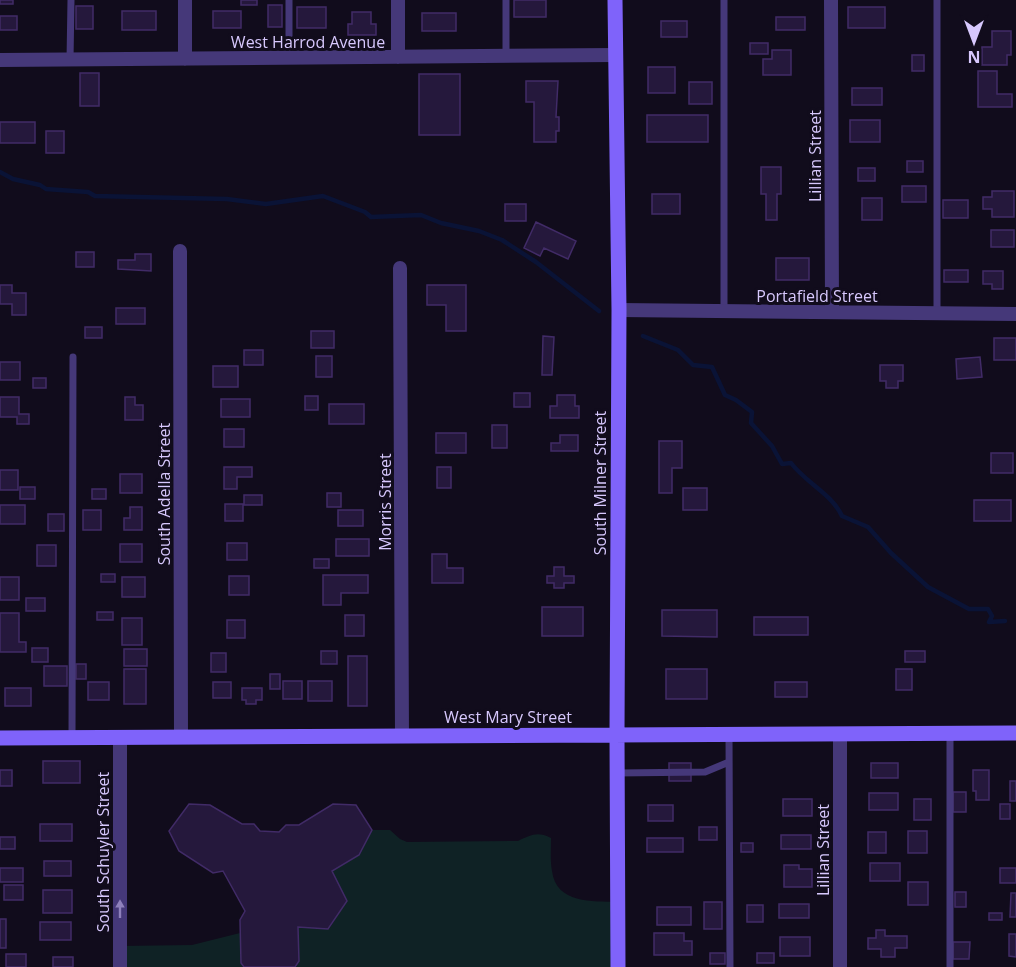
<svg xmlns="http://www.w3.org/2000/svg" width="1016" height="967" font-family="'Open Sans',sans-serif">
<rect width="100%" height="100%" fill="#110c1c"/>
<path fill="#0f2225" d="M372 830H390L400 839 407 842 518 841C531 835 537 831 551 838 551 849 550 860 552 871 556 904 593 901 617 902L618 967H296L299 961 298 927 329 929 347 901 332 871 359 855Z
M240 933 241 963 244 967H120V946L192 945Z"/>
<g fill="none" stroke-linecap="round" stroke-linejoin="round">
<path stroke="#0a1336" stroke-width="4.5" d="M0 172 13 179 40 185 46 189 88 192 95 196 227 199 266 204 323 196 365 212 371 217 421 215 441 223 479 231 502 240 536 262 599 311
M643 336 678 350 693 365 712 367 725 395 736 400 752 412 751 423 772 446 782 464 791 463C806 483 831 493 842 516L868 527 891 553 928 587 969 609H988L992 616 989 622 1005 621"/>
</g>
<path fill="#25183c" stroke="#412b67" stroke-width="1.5" d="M0 0H13V4H0Z
M241 0H257V5H241Z
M514 0H546V17H514Z
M268 5H282V27H268Z
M76 6H93V29H76Z
M297 7H326V28H297Z
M848 7H885V28H848Z
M122 11H156V30H122Z
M213 11H241V28H213Z
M352 12H371V24H376V35H348V24H352Z
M422 13H456V31H422Z
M0 16H17V30H0Z
M776 17H805V30H776Z
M661 21H687V37H661Z
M992 31H1011V55H1007V65H982V47H992Z
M750 43H768V54H750Z
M772 50H791V75H763V59H772Z
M912 55H924V71H912Z
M648 67H675V93H648Z
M978 71H997V94H1012V107H978Z
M80 73H99V106H80Z
M419 74H460V135H419Z
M526 81H558L556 117H559V131H556V142H534V102H526Z
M689 82H712V104H689Z
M852 88H882V105H852Z
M647 115H708V142H647Z
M850 120H880V142H850Z
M0 122H35V143H0Z
M46 131H64V153H46Z
M907 161H923V172H907Z
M761 167H781V194H777V220H766V194H761Z
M858 168H875V181H858Z
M902 186H926V202H902Z
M992 191H1014V217H992V209H983V197H992Z
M652 194H680V214H652Z
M862 198H882V220H862Z
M943 200H968V218H943Z
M505 204H526V221H505Z
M536 222 576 241 568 259 544 248 540 256 524 248Z
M991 230H1014V247H991Z
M76 252H94V267H76Z
M135 254H151V271L118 269V260H135Z
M776 258H809V280H776Z
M944 270H968V282H944Z
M983 271H1003V289H992V284H983Z
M0 285H12V293H26V315H12V304H0Z
M427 285H466V331H446V305H427Z
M116 308H145V324H116Z
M85 327H102V338H85Z
M311 331H334V348H311Z
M543 336 554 337 552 375H542Z
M994 338H1016V360H994Z
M244 350H263V365H244Z
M316 356H332V377H316Z
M980 357 982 377 957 379 956 359Z
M0 362H20V380H0Z
M880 365H903V381H898V388H886V381H880Z
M213 366H238V387H213Z
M33 378H46V388H33Z
M514 393H530V407H514Z
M557 395H575V406H579V418H550V406H557Z
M305 396H318V410H305Z
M0 397H19V414H29V424H17V417H0Z
M125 397H135V405H143V420H125Z
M221 399H250V417H221Z
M329 404H364V424H329Z
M492 425H507V448H492Z
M224 429H244V447H224Z
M436 433H466V453H436Z
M560 435H578V451H551V443H560Z
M659 441H682V468H672V493H659Z
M991 453H1013V473H991Z
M224 467H252V477H237V489H224Z
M437 467H451V488H437Z
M0 470H18V490H0Z
M120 474H142V493H120Z
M20 487H35V499H20Z
M683 488H707V510H683Z
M92 489H106V499H92Z
M327 493H341V507H327Z
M244 495H262V505H244Z
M974 500H1011V521H974Z
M225 504H243V521H225Z
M0 505H25V524H0Z
M130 507H142V530H124V518H130Z
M83 510H101V530H83Z
M338 510H363V526H338Z
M48 514H64V531H48Z
M336 539H369V556H336Z
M227 543H247V560H227Z
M120 544H142V562H120Z
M37 545H56V566H37Z
M432 554H447V568H463V583H432Z
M314 559H329V568H314Z
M554 567H564V576H574V583H564V588H554V583H547V576H554Z
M101 574H115V582H101Z
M323 575H368V593H341V605H323Z
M229 576H249V595H229Z
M0 577H19V600H0Z
M122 577H145V597H122Z
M26 598H45V611H26Z
M542 607H583V636H542Z
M662 610H717V637L662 636Z
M97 612H113V620H97Z
M0 613H19V642H26V652H0Z
M345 615H364V636H345Z
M754 617H808V635H754Z
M122 618H142V645H122Z
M227 620H245V638H227Z
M32 648H48V662H32Z
M124 649H147V666H124Z
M321 651H337V664H321Z
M905 651H925V662H905Z
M211 653H226V672H211Z
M348 656H367V706H348Z
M76 664H86V679H76Z
M44 666H67V686H44Z
M124 669H146V704H124Z
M666 669H707V699H666Z
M896 669H912V690H896Z
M270 674H280V689H270Z
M283 681H302V699H283Z
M308 681H332V701H308Z
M88 682H109V700H88Z
M213 682H231V698H213Z
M775 682H807V697H775Z
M5 688H31V706H5Z
M242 688H262V700H256V704H246V700H242Z
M43 761H80V783H43Z
M669 763H691V781H669Z
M871 763H898V778H871Z
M0 770H12V786H0Z
M973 770H989V800H976V791H973Z
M1010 781H1016V801H1010Z
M953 792H966V812H953Z
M869 793H898V810H869Z
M783 799H812V816H783Z
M914 799H931V820H914Z
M189 804 210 805 242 824H254L260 831 279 832 286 825H299L333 804 356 805 372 830 359 855 332 871 347 901 328 929 298 927 299 961 295 967H244L241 963 240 920 245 911 223 871 213 873 179 851 169 831Z
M1000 804H1010V819H1000Z
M648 805H673V821H648Z
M40 824H72V841H40Z
M699 827H717V840H699Z
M908 831H927V853H908Z
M868 832H886V853H868Z
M781 835H811V849H781Z
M0 837H15V849H0Z
M647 838H683V852H647Z
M741 843H753V852H741Z
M44 861H71V876H44Z
M870 863H900V881H870Z
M784 865H799V869H812V887H784Z
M0 868H23V882H0Z
M1000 868H1016V883H1000Z
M908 882H928V905H908Z
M4 885H23V900H4Z
M43 890H72V913H43Z
M955 892H966V907H955Z
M1011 893H1016V917H1010Z
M704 902H722V929H704Z
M779 904H809V918H779Z
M747 905H763V922H747Z
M657 907H691V925H657Z
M989 913H1002V920H989Z
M0 919H6V948H0Z
M40 922H71V940H40Z
M876 930H885V936H907V948H895V957H881V949H868V938H876Z
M654 933H684V941H692V955H654Z
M1009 934H1016V957L1009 956Z
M780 937H810V956H780Z
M953 942H970L969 959H953Z
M710 953H725V964H710Z
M757 953H774V963H757Z
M6 954H26V967H6Z
M53 957H73V967H53Z"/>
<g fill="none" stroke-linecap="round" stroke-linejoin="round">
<path stroke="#453879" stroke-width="7" d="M289 0V57
M724 0V312
M506 55V0
M70 60 71 0
M937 314V0
M950 733V967
M729 734 730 967
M72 738 73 357
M617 773 705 772 729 762"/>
<path stroke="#453879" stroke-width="14" d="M185 0V59
M398 0V57
M831 0 832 312
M0 60 615 55
M180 251 181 737
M400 268 402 736
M619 310 1016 314
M840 734V967
M120 737V967"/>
<path stroke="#7f63fa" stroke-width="15" d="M615 0 619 310 617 735 618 967
M0 738 1016 733"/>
</g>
<defs><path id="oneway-solid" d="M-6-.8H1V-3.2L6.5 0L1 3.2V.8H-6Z" transform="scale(1.5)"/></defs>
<use fill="#8e80bb" href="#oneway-solid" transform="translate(120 909) rotate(-90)"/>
<g text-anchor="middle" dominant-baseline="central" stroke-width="6" stroke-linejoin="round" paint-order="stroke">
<g font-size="16" fill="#d7c8fd" stroke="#110c1c">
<text x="308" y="42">West Harrod Avenue</text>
<text transform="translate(815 156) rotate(-90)">Lillian Street</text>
<text x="817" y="296">Portafield Street</text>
<text transform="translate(600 483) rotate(-90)">South Milner Street</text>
<text transform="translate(164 494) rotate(-90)">South Adella Street</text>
<text transform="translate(385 502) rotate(-90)">Morris Street</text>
<text x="508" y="717">West Mary Street</text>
<text transform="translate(823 850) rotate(-90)">Lillian Street</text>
<text transform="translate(103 852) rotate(-90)">South Schuyler Street</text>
</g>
</g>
<g transform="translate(974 42) rotate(180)" stroke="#110c1c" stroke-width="4.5" paint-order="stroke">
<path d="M0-4.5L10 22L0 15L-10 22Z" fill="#d7c8fd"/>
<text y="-9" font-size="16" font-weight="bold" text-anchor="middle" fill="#d7c8fd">N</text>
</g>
</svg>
